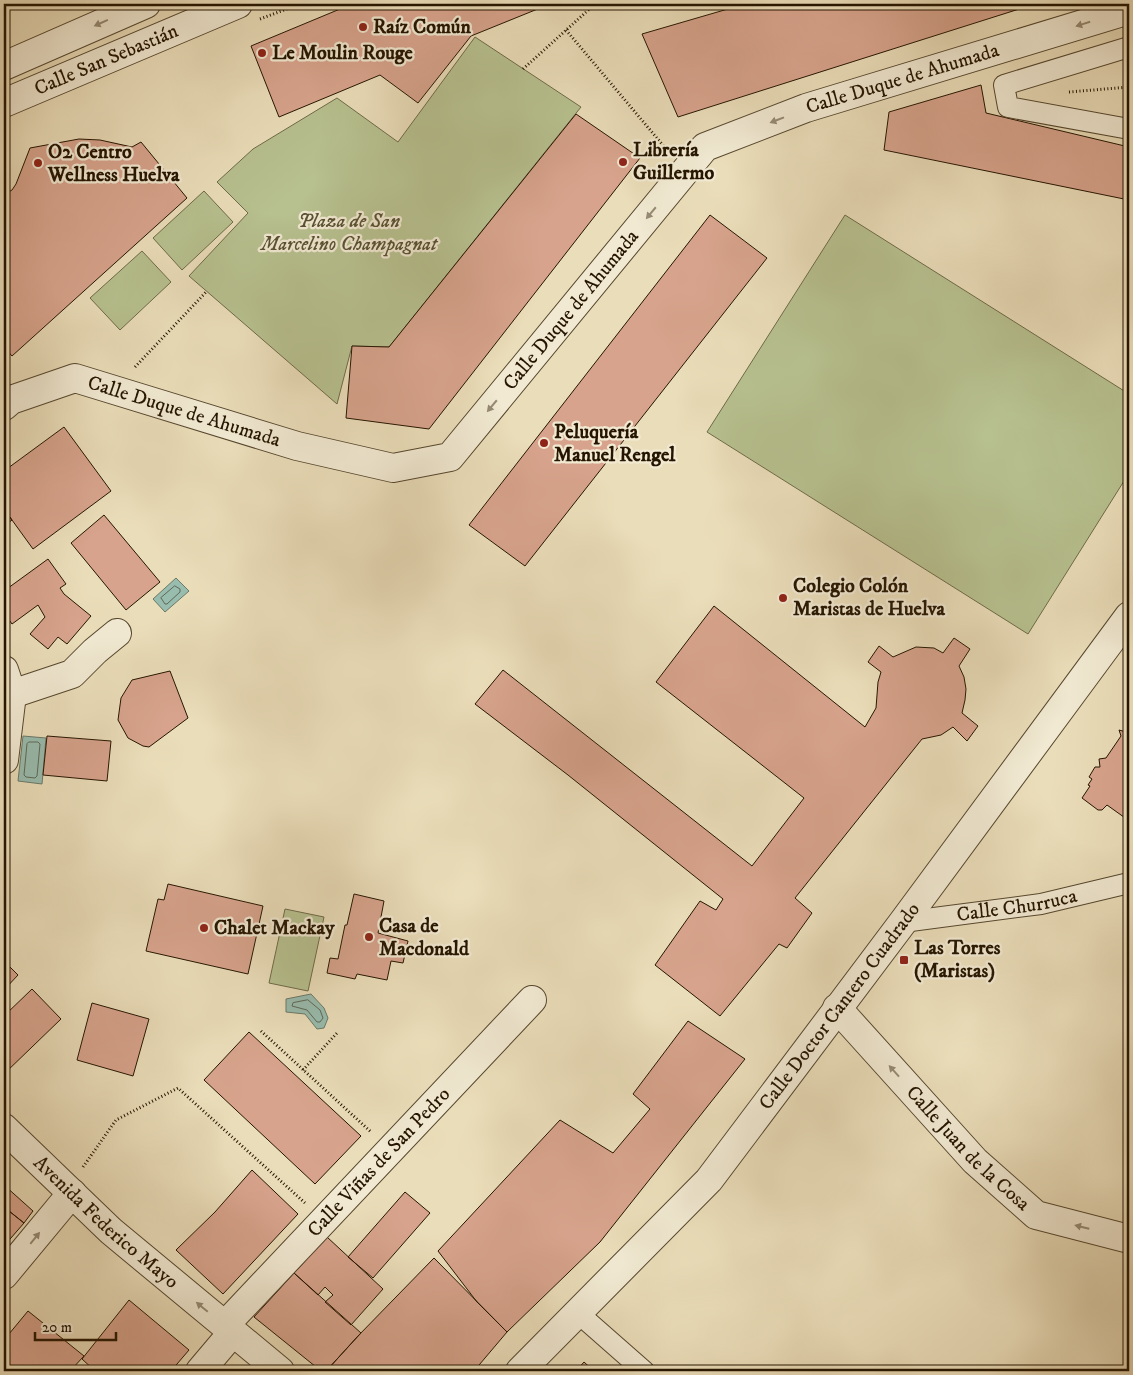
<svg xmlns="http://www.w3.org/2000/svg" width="1133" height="1375" font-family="'IM FELL DW Pica',serif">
<rect width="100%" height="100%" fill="#eaddb9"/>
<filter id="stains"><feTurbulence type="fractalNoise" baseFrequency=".004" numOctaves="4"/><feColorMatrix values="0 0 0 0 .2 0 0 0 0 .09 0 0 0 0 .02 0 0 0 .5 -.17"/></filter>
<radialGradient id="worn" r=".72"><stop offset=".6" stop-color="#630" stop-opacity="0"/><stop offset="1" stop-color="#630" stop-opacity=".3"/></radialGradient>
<path fill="#b7c08f" stroke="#6e6a48" d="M475 37 581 107 389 347 352 346 337 404 189 276 248 213 217 182 253 149 337 98 398 142Z
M204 191 233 222 182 270 153 238Z
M845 215 1129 394V473L1028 634 707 432Z
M142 251 171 282 120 330 90 298Z
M285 909 324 917 308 991 269 983Z"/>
<path fill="#98bcae" stroke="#6a7968" d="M176 578 189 591 165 612 153 599Z
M23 736 46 738 42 784 18 781Z
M311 994 324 1008 328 1018 324 1028 317 1029 305 1014 286 1012V999Z"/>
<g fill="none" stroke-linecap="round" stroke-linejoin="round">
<path stroke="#5e6857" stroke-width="1" d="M175 586 180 589V592L167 604H165L161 598Z
M29 742H38L40 744 37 776 35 778 26 777 24 775 27 744Z
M308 1000 320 1010 323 1018 320 1022H317L307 1010 292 1006 293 1003Z"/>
</g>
<path fill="#d7a38c" stroke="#251500" d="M352 4H550L471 36 418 103 380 75 279 117 251 46Z
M745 4H1035L678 117 642 34Z
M981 85 986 113 1129 147V200L884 150 889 112Z
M576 114 640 158 429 429 346 418 352 346 389 347Z
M79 139 100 140 132 147 141 142 187 198 12 356 4 347V195L12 190 16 184 30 148Z
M710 215 767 258 525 566 469 525Z
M64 427 111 491 33 549 4 509V471Z
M4 509 12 520 4 526Z
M104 515 160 582 126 610 71 543Z
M48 559 66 584 60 588 64 594 91 616 67 644 58 637 48 649 30 634 45 617 38 605 12 624 4 613V591Z
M714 606 865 727 876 708 878 682 881 672 868 662 879 646 893 657 916 647 934 648 943 653 954 638 970 649 959 666 964 677 966 689 965 700 962 713 978 726 967 741 953 727 941 735 922 739 795 898 812 913 787 948 779 944 720 1016 655 965 700 901 716 910 723 899 568 775 475 704 503 670 752 866 804 798 656 682Z
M170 671 188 718 149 747 143 746 128 738 118 720 121 698 132 680Z
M1129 722V827L1126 824 1128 820 1107 805 1102 810H1098L1082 798 1090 786 1088 785 1092 779 1089 777 1095 767H1100L1099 759 1106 758 1121 736 1119 730 1126 732 1127 725Z
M47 736 111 741 107 781 43 775Z
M168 884 263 906 248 974 146 951 158 899 164 900Z
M354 894 384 901 378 933 408 941 403 963 391 961 387 980 357 974 355 979 327 973 330 958 338 959 345 925H347Z
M4 961 18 975 4 990Z
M32 989 61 1019 4 1074V1016Z
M92 1003 149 1019 133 1076 77 1060Z
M688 1021 745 1059 600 1242 507 1332 477 1302 438 1251 560 1120 613 1153 650 1109 633 1094Z
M249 1032 361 1136 315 1184 204 1080Z
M252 1170 298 1214 223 1294 176 1250 215 1212Z
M4 1185 33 1211 24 1223 4 1207Z
M405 1192 430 1213 373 1278 348 1257Z
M4 1207 24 1223 4 1246Z
M327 1237 383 1289 351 1325 325 1302 333 1295 325 1287 318 1295 294 1273Z
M434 1258 507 1332 474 1371H333L329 1368 357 1337Z
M294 1273 361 1333 326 1371H321L254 1317Z
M129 1300 189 1350 171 1371H95L82 1359Z
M28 1311 84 1356 70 1371H4V1340Z
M584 1362 594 1371H576Z"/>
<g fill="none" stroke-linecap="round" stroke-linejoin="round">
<g stroke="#56472e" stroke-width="22">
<g id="pedestrian">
<path d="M1129 47 1004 85 1008 107 1129 129"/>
<path id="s1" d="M903 922 1041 904 1129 883"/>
<path d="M578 1313 644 1371"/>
</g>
</g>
<g stroke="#56472e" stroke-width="30">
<g id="minor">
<path id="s2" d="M4 406 11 400 75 378 297 446 393 468 450 457 705 147 806 108 1129 10"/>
<path d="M4 670 12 694 4 760"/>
<path d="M12 694 72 674 95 651 117 633"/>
<path id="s3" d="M837 1008 975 1161 1036 1215 1129 1239"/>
<path d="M4 1275 72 1193"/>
<path id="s4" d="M225 1325 532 1000"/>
<path d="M200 1371 233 1332"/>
</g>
</g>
<g stroke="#56472e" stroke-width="30">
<g id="tertiary">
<path d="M4 66 146 4"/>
<path id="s5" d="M4 103 238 4"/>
<path id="s6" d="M4 1128 111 1231 280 1371"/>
<path id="s7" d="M520 1371 709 1180 903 922 1129 616"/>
</g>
</g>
<path stroke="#251500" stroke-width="3" stroke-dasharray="1 2.5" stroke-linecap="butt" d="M260 19 300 4
M566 30 667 150
M523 69 595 4
M1069 92 1129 87
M135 367 207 291
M261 1031 371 1132
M303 1070 337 1033
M83 1167 116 1120 178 1088 305 1203"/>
<use href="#pedestrian" stroke="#f1e9d2" stroke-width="20"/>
<use href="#minor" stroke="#f1e9d2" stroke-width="28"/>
<use href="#tertiary" stroke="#f1e9d2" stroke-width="28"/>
</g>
<defs><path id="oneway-solid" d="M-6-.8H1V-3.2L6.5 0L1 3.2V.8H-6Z" transform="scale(1.25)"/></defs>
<g fill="#958a74">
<use href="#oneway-solid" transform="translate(101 23) rotate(156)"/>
<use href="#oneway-solid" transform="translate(1083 24) rotate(163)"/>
<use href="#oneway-solid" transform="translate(777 120) rotate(159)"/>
<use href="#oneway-solid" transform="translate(651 213) rotate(130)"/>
<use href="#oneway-solid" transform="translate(492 406) rotate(130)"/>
<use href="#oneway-solid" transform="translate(894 1071) rotate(-132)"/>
<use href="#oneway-solid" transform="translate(1082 1227) rotate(-166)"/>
<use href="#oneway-solid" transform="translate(35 1238) rotate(-51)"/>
<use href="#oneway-solid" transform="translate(202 1307) rotate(-140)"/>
</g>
<g fill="#8f2418" stroke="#f1e9d2" stroke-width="2">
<circle cx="363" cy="27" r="5"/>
<circle cx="262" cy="53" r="5"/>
<circle cx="623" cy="162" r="5"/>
<circle cx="38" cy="163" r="5"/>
<circle cx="544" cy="443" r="5"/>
<circle cx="783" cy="598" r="5"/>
<circle cx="204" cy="928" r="5"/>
<circle cx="369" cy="937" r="5"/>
<rect x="899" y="955" width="10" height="10" rx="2.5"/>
</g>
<g text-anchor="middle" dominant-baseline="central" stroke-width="4.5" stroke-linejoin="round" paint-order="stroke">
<g font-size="20" font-weight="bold" fill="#251500" stroke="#f1e9d2" text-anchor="start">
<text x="373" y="27">Raíz Común</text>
<text x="272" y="53">Le Moulin Rouge</text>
<text x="633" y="150">Librería<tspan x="633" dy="23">Guillermo</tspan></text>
<text x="48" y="152">O2 Centro<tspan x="48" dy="23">Wellness Huelva</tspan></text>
<text x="554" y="432">Peluquería<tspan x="554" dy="23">Manuel Rengel</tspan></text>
<text x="793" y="586">Colegio Colón<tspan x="793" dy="23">Maristas de Huelva</tspan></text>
<text x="379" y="926">Casa de<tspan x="379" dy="23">Macdonald</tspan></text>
<text x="214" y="928">Chalet Mackay</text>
<text x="914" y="948">Las Torres<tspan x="914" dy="23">(Maristas)</tspan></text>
</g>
<g font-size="20" fill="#251500" stroke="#f1e9d2">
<text stroke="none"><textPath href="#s5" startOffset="111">Calle San Sebastián</textPath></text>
<text stroke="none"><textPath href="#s2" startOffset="1076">Calle Duque de Ahumada</textPath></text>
<text stroke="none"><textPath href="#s2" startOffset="656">Calle Duque de Ahumada</textPath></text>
<text stroke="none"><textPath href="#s2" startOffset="191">Calle Duque de Ahumada</textPath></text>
<text stroke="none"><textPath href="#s1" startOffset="115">Calle Churruca</textPath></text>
<text stroke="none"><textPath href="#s7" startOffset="486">Calle Doctor Cantero Cuadrado</textPath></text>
<text stroke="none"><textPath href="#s3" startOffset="192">Calle Juan de la Cosa</textPath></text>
<text stroke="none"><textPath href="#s4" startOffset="224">Calle Viñas de San Pedro</textPath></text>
<text stroke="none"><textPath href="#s6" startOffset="139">Avenida Federico Mayo</textPath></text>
</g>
<g font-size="20" font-style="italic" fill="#585132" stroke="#f1e9d2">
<text x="349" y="221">Plaza de San<tspan x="349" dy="23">Marcelino Champagnat</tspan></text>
</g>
</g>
<rect width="1133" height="1375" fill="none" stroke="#eaddb9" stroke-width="20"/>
<rect x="5" y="5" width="1123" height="1365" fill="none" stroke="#251500" stroke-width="2.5"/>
<rect x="10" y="10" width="1113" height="1355" fill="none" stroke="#251500"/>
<path d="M35 1332v8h81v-8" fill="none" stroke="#251500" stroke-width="2.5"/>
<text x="42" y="1332" font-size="15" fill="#251500" stroke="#f1e9d2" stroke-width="4" paint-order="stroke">20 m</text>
<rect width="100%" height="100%" filter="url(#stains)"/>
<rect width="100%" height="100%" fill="url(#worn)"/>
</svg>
